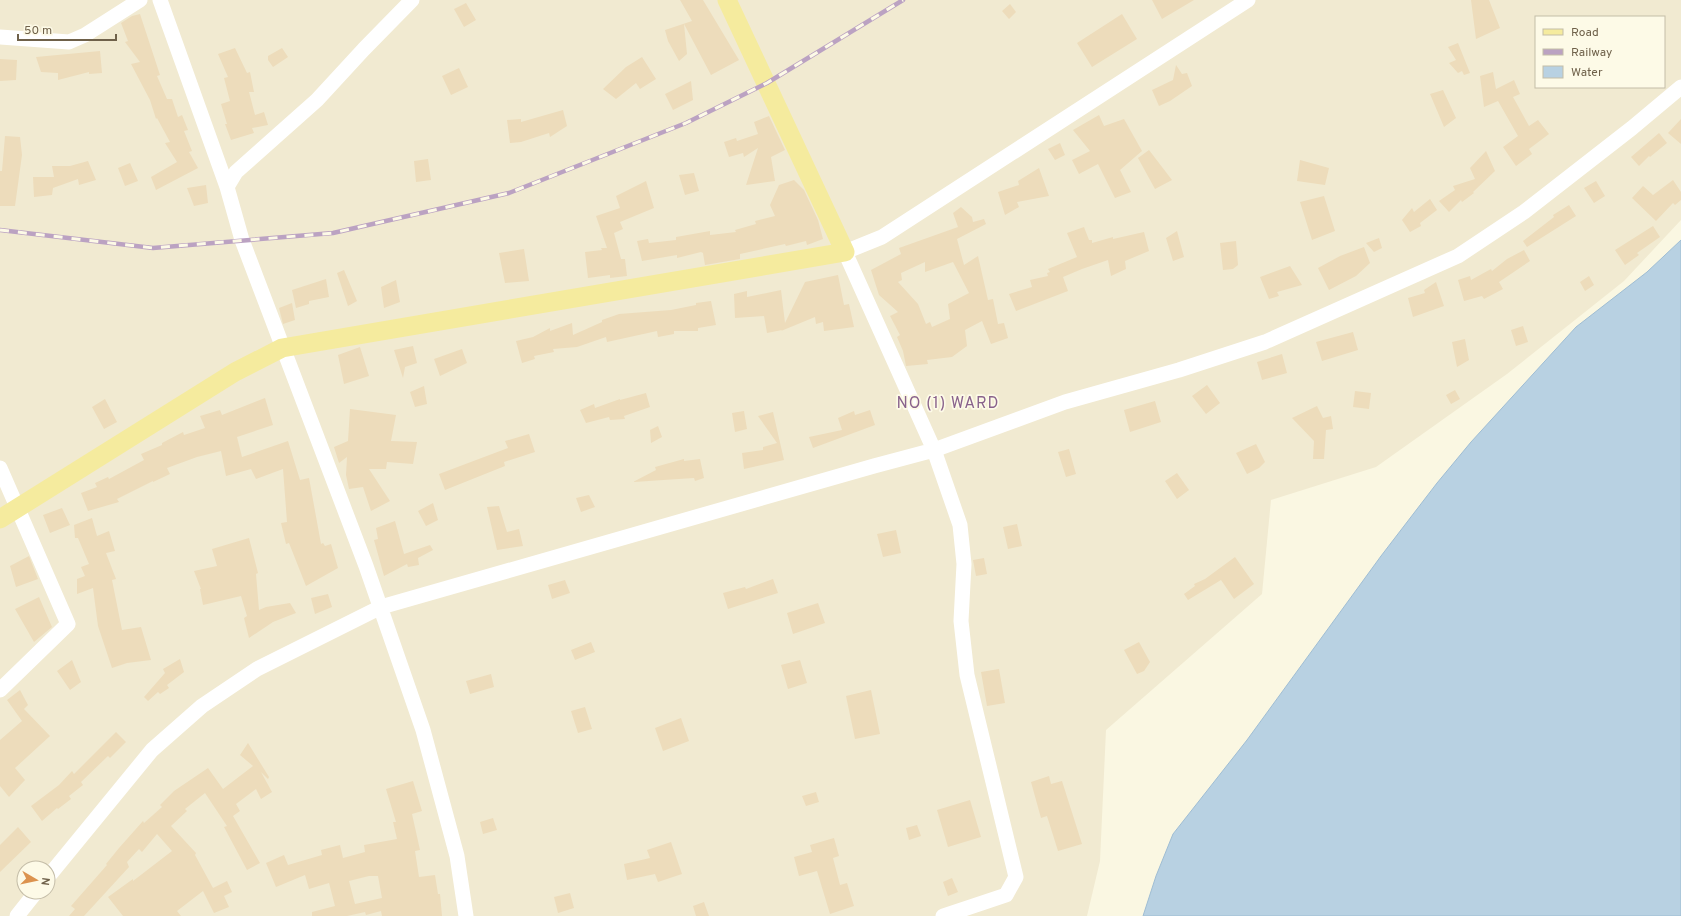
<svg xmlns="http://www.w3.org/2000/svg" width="1681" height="916" font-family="Overpass,sans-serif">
<rect width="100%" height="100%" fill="#faf7e2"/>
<path fill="#f1ead1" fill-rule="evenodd" d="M0 0H1681V220L1624 281 1507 374 1376 467 1271 500 1262 594 1106 730 1100 861 1087 916H0ZM1536 17H1664V87H1536ZM24 868H48V892H24Z"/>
<path fill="#b8d1e2" stroke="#9fbdd3" d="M1681 240V916H1143L1156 876 1173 834 1247 740 1381 556 1437 483 1471 442 1576 327 1647 272Z"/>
<path fill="#eddcbb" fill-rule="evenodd" d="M680 0H703L739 60 711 75 684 24 687 54 679 61 668 41 665 30 692 21Z
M1152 0H1194L1162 19Z
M1471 0H1489L1500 28 1476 39Z
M466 3 476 20 464 27 454 9Z
M1010 4 1016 12 1009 19 1002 11Z
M140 14 160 75 157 76 167 99H172L178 117 182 115 188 130 184 131 192 151 189 152 198 168 156 190 151 177 177 162 165 143 170 142 157 118 156 119 150 100 131 64 140 62 125 42 128 41 121 23 132 16Z
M1122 14 1137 39 1092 67 1077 43Z
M1458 43 1470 73 1464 75 1462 71 1458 73 1449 63 1456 60 1448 47Z
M235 48 247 73 250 72 254 92H249L255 115 264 112 268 125 252 128 254 133 231 140 225 124H227L221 104 230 101 224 78 228 77 218 54Z
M282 48 288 57 273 67 268 60V56Z
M100 51 102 73 89 74V72L58 80V73L41 72 36 57Z
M642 57 656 79 640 89 636 83 616 99 603 89 626 67Z
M0 59 17 60 16 80 0 81Z
M1176 65 1182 74 1187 73 1192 86 1170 101 1159 106 1152 90 1173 80Z
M459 68 468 87 451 95 442 76Z
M1493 72 1496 89 1514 80 1520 94 1513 97 1529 126 1538 120 1549 134 1529 149 1532 154 1516 166 1503 147 1518 136 1498 101 1484 107 1480 76Z
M691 81 693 100 673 110 665 94Z
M1443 90 1456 118 1444 127 1430 94Z
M563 110 567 126 550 137 549 133 521 142 510 143 507 120 521 119V122Z
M1099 115 1104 126 1124 119 1142 151 1120 170 1131 192 1115 198 1098 164 1079 174 1072 160 1090 151 1073 130Z
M769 116 785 150 771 157 775 181 746 185 758 148 744 157 743 153 729 157 724 142 736 138 737 141 758 134 754 122Z
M1681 119V144L1668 133Z
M1659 133 1667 143 1650 157 1649 156 1639 166 1631 157Z
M5 136 20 137 22 155 15 206H0V171H2Z
M1060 143 1065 155 1055 160 1048 149Z
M1149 150 1172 180 1155 189 1138 158Z
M1486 151 1495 171 1473 192 1474 193 1462 202 1461 200 1449 212 1439 201 1455 190 1453 186 1475 179 1470 168Z
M428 159 431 180 416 182 414 161Z
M1300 160 1329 168 1325 185 1297 181Z
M88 161 96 180 79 185 78 179 53 188 52 195 34 197 33 177H54L52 166H70Z
M130 163 138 181 125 186 118 168Z
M1039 168 1049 196 1017 202 1019 207 1005 215 998 192 1019 185 1018 181Z
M694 173 699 191 685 195 679 175Z
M794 180 804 190 818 220 823 239 807 245 806 241 786 246 785 244 740 254V259L705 265 703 253 701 252 677 258V255L642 261 637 241 648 239 649 243 676 240V237L710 231V235L736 232 735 230 756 224 755 221 775 216 770 205 779 185Z
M1673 180 1681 192V200L1675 205 1673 203 1656 221 1632 198 1643 186 1653 195Z
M646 181 654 208 620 222 623 229 614 233 621 259H625L627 276 610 278V275L588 278 585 252 602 250 601 248H607L596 216 620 208 616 196Z
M1596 181 1605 196 1594 203 1584 188Z
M206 185 208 203 194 206 187 188Z
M1324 196 1335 231 1312 240 1300 202Z
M1430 199 1437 210 1420 223 1421 226 1410 232 1402 220 1412 208 1414 212Z
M1569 205 1576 216 1527 247 1523 241 1554 217 1553 215Z
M961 207 972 217 973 222 984 219 986 224 957 239 964 265 978 256 988 300 993 299 998 324 1004 323 1008 338 991 344 982 321 965 330 967 346 952 357 927 360 928 364 906 366 903 351 897 337 900 335 890 316 898 312 879 295 871 270 901 254 899 248 958 227 953 213ZM925 262V272L953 262 969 293 948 304 950 319 932 327 930 322 926 324 918 304 898 282 902 280 901 273Z
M1653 226 1660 237 1637 253 1639 255 1625 265 1615 250Z
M1084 227 1089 240H1092V243L1113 237V239L1144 232 1149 251 1125 261 1126 269 1111 276 1108 260 1082 269 1063 277 1068 291 1016 311 1009 294 1032 287 1030 280 1048 276 1047 273 1050 272 1048 269 1077 257 1067 233Z
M1177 231 1184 257 1173 261 1166 238Z
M1379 238 1382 248 1374 252 1366 243Z
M1236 241 1238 265 1233 269 1223 270 1220 243Z
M1364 247 1370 263 1356 276 1329 290 1318 268 1340 256Z
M524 249 529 281 505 283 499 253Z
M1524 250 1530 261 1499 282 1503 289 1484 299 1482 296 1464 301 1458 280 1470 276 1471 280 1491 269 1492 271 1507 259Z
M1290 266 1302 285 1277 292 1279 296 1269 299 1260 277Z
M344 270 357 301 348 306 337 273Z
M838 275 844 305 849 304 854 327 824 331 823 322 816 324 815 317 781 331 782 330 767 333 764 316 735 318 734 294 747 291V297L781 290 785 323 805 282Z
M1589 276 1594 285 1585 291 1580 282Z
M326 279 329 297 309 301V304L296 308 292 290Z
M396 280 400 302 384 308 381 287Z
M1436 282 1444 306 1413 317 1408 298 1425 293 1424 290Z
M711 301 716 325 698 328V331H674V334L658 337 657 331 607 342 606 337 577 347 553 349 554 352 534 356 535 359 522 363 516 341 533 337 550 328V331L572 323 573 335 602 322V320L619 314 671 310 696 305V303Z
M292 303 295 320 283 324 279 308Z
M1523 326 1528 342 1516 346 1511 330Z
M1353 332 1358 350 1322 361 1316 342Z
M1465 339 1469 360 1457 367 1452 342Z
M413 346 417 363 405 367 403 378 394 350Z
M360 347 369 376 344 384 338 355Z
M462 349 467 363 440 376 434 359Z
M1282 354 1287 373 1262 380 1257 362Z
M1207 385 1220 403 1206 414 1192 396Z
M424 386 427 404 415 407 410 392Z
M1455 390 1460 399 1451 404 1446 395Z
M1355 391 1371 393 1369 409 1353 407Z
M646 393 650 407 624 416 625 419 610 420 609 417 586 423 580 410 594 404 595 408 620 399V400Z
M265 398 273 425 237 437 242 457 288 441 300 480 309 478 321 544 323 543 325 546 331 544 338 568 306 586 289 543 286 544 281 523 287 522 283 469 256 479 251 469 226 476 221 451 197 457 167 468 170 474 153 482V481L117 499 119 502 88 511 81 493 97 487 95 483 108 477 109 479 144 460 141 454 162 445V443L183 432 184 435 205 428 200 416 220 410 222 415Z
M105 399 117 422 104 429 92 407Z
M1155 401 1161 422 1130 432 1124 410Z
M1317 406 1323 418 1331 416 1333 429 1326 430 1324 459H1313L1314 441 1292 418Z
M350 409 396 415 391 441 417 442 413 464 387 462 386 469H369L390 501 371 511 363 487 349 489 346 475 347 457 339 463 334 447 348 441Z
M870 410 875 425 813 448 809 437 842 430 838 418 854 411 855 415Z
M744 411 747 429 735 432 732 413Z
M773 412 784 460 744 469 742 453 763 450V447L777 443 758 416Z
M658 426 662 437 651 443 650 430Z
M529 434 535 452 504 462 505 466 445 490 439 474 508 448 505 441Z
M1256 444 1265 462 1259 468 1247 474 1236 453Z
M1069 449 1076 474 1066 477 1058 452Z
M684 459V461L700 459 704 478 695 481 694 478 633 482 656 470 655 467Z
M1177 473 1189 490 1177 499 1165 481Z
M589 495 595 507 581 512 576 498Z
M433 503 438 520 426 526 418 511Z
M499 506 507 532 519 529 523 546 497 550 487 507Z
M62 508 70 525 50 533 43 515Z
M92 518 97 536 109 531 115 551 106 553 116 579 112 580 122 630 141 627 151 660 127 663 112 668 98 626 93 588 77 594V579L85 576 81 567 89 564 78 538H75L74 525Z
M395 521 404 554 430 545 433 550 418 558 419 565 408 567 407 564 384 576 374 540 378 539 376 528Z
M1017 524 1022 546 1008 549 1003 527Z
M896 530 901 553 883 557 877 534Z
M249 538 258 573 256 574 259 610 266 607 290 603 296 613 273 622 249 638 244 618 247 616 241 596 203 605 200 589H201L194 571 217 566 212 549Z
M29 556 38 579 16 587 10 566Z
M1235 557 1254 584 1234 599 1221 580 1188 600 1184 594 1195 586 1194 584 1205 579Z
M984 558 987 574 976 576 973 560Z
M773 579 778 593 728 609 723 593 745 587 746 589Z
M565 580 570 593 552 599 548 585Z
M328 594 332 607 315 614 311 598Z
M39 597 52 627 34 642 15 609Z
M818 603 825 623 793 634 787 613Z
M591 642 595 652 575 660 571 650Z
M1139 642 1150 662 1144 671 1137 674 1124 650Z
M180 659 184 672 167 685 169 688 160 694 158 692 148 701 144 697 165 673 163 669Z
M72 660 81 682 70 690 57 671Z
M800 660 807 683 788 689 781 665Z
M999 669 1005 703 987 706 981 672Z
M491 674 494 687 470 694 466 681Z
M20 690 28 705 24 709 50 736 15 768 25 780 9 797 0 786V740L22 721 7 700Z
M871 690 880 734 855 739 846 696Z
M585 707 592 729 578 733 571 711Z
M681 718 689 741 663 751 655 728Z
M116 732 126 742 110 758 108 756 81 782 83 785 69 796 71 799 58 809 57 808 42 821 31 806 59 785 72 771 74 774Z
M248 743 269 777 268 779 261 772 272 792 261 799 256 789 236 804 240 811 233 816 260 863 247 870 224 827 227 826 205 793 185 809 187 811 171 826 196 853 195 855 213 888 227 881 232 892 224 896 229 907 214 913 203 891 177 911 181 916H123L108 897 133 879V881L172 851 157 834 142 852 139 849 127 862 129 867 84 916H69L75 909 71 906 107 865 106 864 119 848 143 821 144 823 162 807 160 805 174 791 208 768 223 789 253 766 240 755Z
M1049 776 1051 784 1062 781 1082 844 1058 851 1047 816 1041 818 1031 782Z
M413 781 422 811 412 814 420 850 415 851 419 877 435 875 438 894H440L442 916H382L381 911 366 915 365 912 347 916H312V912L335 906 329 883 309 889 305 875 276 887 266 863 284 855 288 865 322 855 321 850 340 845 343 858 365 852 364 845 397 839 393 822H396L386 789ZM369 876H378L382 898 355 904 349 881Z
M816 792 819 802 806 806 802 796Z
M970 800 981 837 948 847 937 810Z
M493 818 497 830 483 834 480 822Z
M917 825 921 836 909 840 906 828Z
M18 827 31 842 0 872V845Z
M834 838 839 856 833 858 840 885 847 883 854 906 830 914 817 871 799 876 794 857 812 852 810 845Z
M671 842 682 874 658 882 655 874 627 880 624 864 650 858 647 850Z
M952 878 958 892 948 896 943 882Z
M570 893 574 908 558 913 554 897Z
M704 902 709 916H696L693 906Z"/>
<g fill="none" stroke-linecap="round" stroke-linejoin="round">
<path stroke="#fff" stroke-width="15" d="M160 0 227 187 242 240 366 566 423 730 457 856 466 916
M0 37 69 42 85 35 140 0
M227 187 236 172 317 100 364 49 412 0
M0 468 68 624 0 690
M48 877 152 750 202 706 257 669 381 607 874 466 934 450 1065 402 1179 370 1265 342 1458 256 1524 212 1632 128 1681 87
M17 916 36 892
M943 916 1006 895 1016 877 967 675 961 621 964 564 960 525 934 450 845 252 882 237 1248 0"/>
<path stroke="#f5eb9e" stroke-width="19" d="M0 519 235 372 282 348 845 252 727 0"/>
<g stroke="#bba2c2" stroke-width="4.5">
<path id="rail" d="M0 230 153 248 333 233 509 193 686 123 767 83 903 0"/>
</g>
<use href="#rail" stroke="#fdfae7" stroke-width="3" stroke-dasharray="9" stroke-linecap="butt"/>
</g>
<g text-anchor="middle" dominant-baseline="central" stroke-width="3.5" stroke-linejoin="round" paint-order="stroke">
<g font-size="16" letter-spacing="1" fill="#89628c" stroke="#fdfae7">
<text x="948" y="404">NO (1) WARD</text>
</g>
</g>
<rect x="1535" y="16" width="130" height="72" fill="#fdfae7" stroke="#c4bda8"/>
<rect x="1543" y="29" width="20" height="6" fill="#f5eb9e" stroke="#c4bda8"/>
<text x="1571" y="36" font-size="12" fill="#6f614a">Road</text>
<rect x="1543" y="49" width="20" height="6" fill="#bba2c2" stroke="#c4bda8"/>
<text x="1571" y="56" font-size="12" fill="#6f614a">Railway</text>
<rect x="1543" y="66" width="20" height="12" fill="#b8d1e2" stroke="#c4bda8"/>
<text x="1571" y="76" font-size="12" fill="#6f614a">Water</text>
<g transform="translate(36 880) rotate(99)"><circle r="19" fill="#fdfae7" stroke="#c4bda8"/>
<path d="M0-3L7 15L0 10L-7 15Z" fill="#dc934f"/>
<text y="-6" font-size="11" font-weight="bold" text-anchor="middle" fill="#6f614a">N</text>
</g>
<path d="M18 34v6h98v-6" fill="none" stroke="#6f614a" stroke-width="2"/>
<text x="24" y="34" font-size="12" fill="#6f614a" stroke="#fdfae7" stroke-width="3" paint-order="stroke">50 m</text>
</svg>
